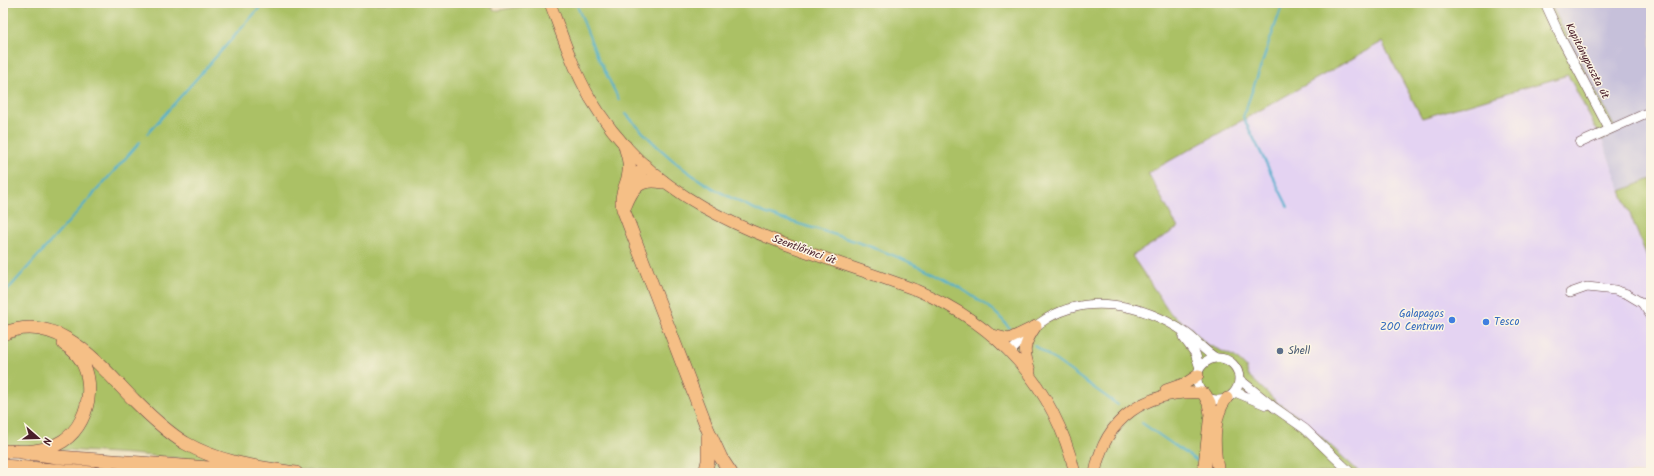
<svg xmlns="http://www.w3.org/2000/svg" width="1654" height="476" font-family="Kalam,sans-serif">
<rect width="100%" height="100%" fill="#fcf5e5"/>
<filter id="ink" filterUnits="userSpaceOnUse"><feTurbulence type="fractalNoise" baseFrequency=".025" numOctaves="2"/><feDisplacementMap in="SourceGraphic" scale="8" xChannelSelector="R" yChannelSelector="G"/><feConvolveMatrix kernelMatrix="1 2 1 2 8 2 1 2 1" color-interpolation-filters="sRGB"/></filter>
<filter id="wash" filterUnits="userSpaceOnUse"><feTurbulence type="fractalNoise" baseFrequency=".012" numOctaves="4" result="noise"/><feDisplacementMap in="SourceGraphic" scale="16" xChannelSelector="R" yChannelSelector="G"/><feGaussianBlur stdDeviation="0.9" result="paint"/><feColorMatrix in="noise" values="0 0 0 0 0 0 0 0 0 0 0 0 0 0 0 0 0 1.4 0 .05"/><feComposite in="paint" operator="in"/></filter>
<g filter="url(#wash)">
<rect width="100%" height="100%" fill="#ecdeba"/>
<path fill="#e4d3f2" d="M1382 41 1422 118 1568 74 1602 140 1651 267V473H1360L1303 420 1278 403 1248 375 1246 367 1235 357 1206 344 1191 328 1171 314 1132 255 1178 228 1147 174Z"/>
<path fill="#c6c0da" d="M1550 3H1651V179L1621 191 1602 140 1617 132Z"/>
<path fill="#abc165" stroke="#7a7048" d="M3 3H490L494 11 541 3H1550L1617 132 1602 140 1568 75 1422 118 1382 42 1148 173 1178 228 1132 256 1171 314 1191 328 1206 344 1235 357 1246 367 1248 375 1278 403 1303 420 1360 473H341L131 454 3 446Z
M1651 179V267L1621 191Z"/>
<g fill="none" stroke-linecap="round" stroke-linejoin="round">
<path stroke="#4cafcb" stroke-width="2" d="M576 3 595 51 619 100
M1283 3 1243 117 1288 207
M626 114C666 159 700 186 757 210 778 219 801 224 823 231 873 246 925 265 968 293 984 304 998 312 1009 328
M147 134 264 3
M3 295 140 142
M1034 345 1118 405
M1142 423 1197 461"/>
</g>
</g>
<g filter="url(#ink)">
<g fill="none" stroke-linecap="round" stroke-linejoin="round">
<g stroke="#623c40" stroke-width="10">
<path id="minor" d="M1545 3 1562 40 1609 129
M1580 143 1651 111
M1570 293 1587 287 1615 290 1627 294 1642 303 1651 316
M1183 337 1195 353 1200 368
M1010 352C1020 343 1029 331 1040 323 1085 291 1144 304 1186 333 1197 341 1204 351 1216 358
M1197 379a21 21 0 1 1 42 0a21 21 0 1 1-42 0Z
M1239 379 1275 408 1305 429 1351 473
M1235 392 1266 405"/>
</g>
<g stroke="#623c40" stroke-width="12">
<path id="major" d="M550 3C562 35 573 68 590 98 663 222 792 243 916 290 998 324 1054 386 1075 473
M993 335 1009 339 1034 327
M1030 371C1023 350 1023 345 1036 326
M1166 390 1186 383 1198 375
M1095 473C1105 417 1147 390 1202 393
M1219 473C1214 450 1212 417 1227 398"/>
</g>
<g stroke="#623c40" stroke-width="14">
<path id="highway" d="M625 146C627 154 631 163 629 172 628 185 619 194 623 209L708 430 721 458 731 473
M630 187 645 166
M625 206C633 186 640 178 663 182
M3 334C58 309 101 367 134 400 150 416 167 432 185 443 220 463 257 467 296 473
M3 451C24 452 44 453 63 441 94 421 100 363 64 344
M14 451 58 457 237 470
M3 466 93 473
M705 473 708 461V437
M1204 473 1211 414 1209 403 1205 395"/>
</g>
<use href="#minor" stroke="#fff" stroke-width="9"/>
<use href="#major" stroke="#f5bf86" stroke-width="11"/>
<use href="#highway" stroke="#f5bf86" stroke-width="13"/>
</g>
</g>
<g fill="#3f7fe0" stroke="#fcf5e5" stroke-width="1.5">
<circle cx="1452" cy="320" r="4"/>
<circle cx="1486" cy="322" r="4"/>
</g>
<circle fill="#5c6f8a" stroke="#fcf5e5" stroke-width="1.5" cx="1280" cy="351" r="4"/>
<g text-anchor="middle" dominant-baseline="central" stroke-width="3" stroke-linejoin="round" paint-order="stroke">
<g font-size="11" fill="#4a1f2b" stroke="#fcf5e5">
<text transform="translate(1587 61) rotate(63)">Kapitánypuszta út</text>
<text transform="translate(804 250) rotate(20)">Szentlőrinci út</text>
</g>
<g font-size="11" fill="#366cbe" stroke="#fcf5e5" text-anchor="end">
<text x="1444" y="314">Galapagos<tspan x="1444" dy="13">ZOO Centrum</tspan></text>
<text x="1494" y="322" text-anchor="start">Tesco</text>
</g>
<g font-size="11" fill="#4e5e75" stroke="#fcf5e5" text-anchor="start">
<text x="1288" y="351">Shell</text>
</g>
</g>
<rect width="1654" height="476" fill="none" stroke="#fcf5e5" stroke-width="16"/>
<g transform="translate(38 438) rotate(110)" stroke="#fcf5e5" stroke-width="3" paint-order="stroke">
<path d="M0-3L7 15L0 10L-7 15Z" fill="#4a1f2b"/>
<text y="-6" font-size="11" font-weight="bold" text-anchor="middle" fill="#4a1f2b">N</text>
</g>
</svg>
